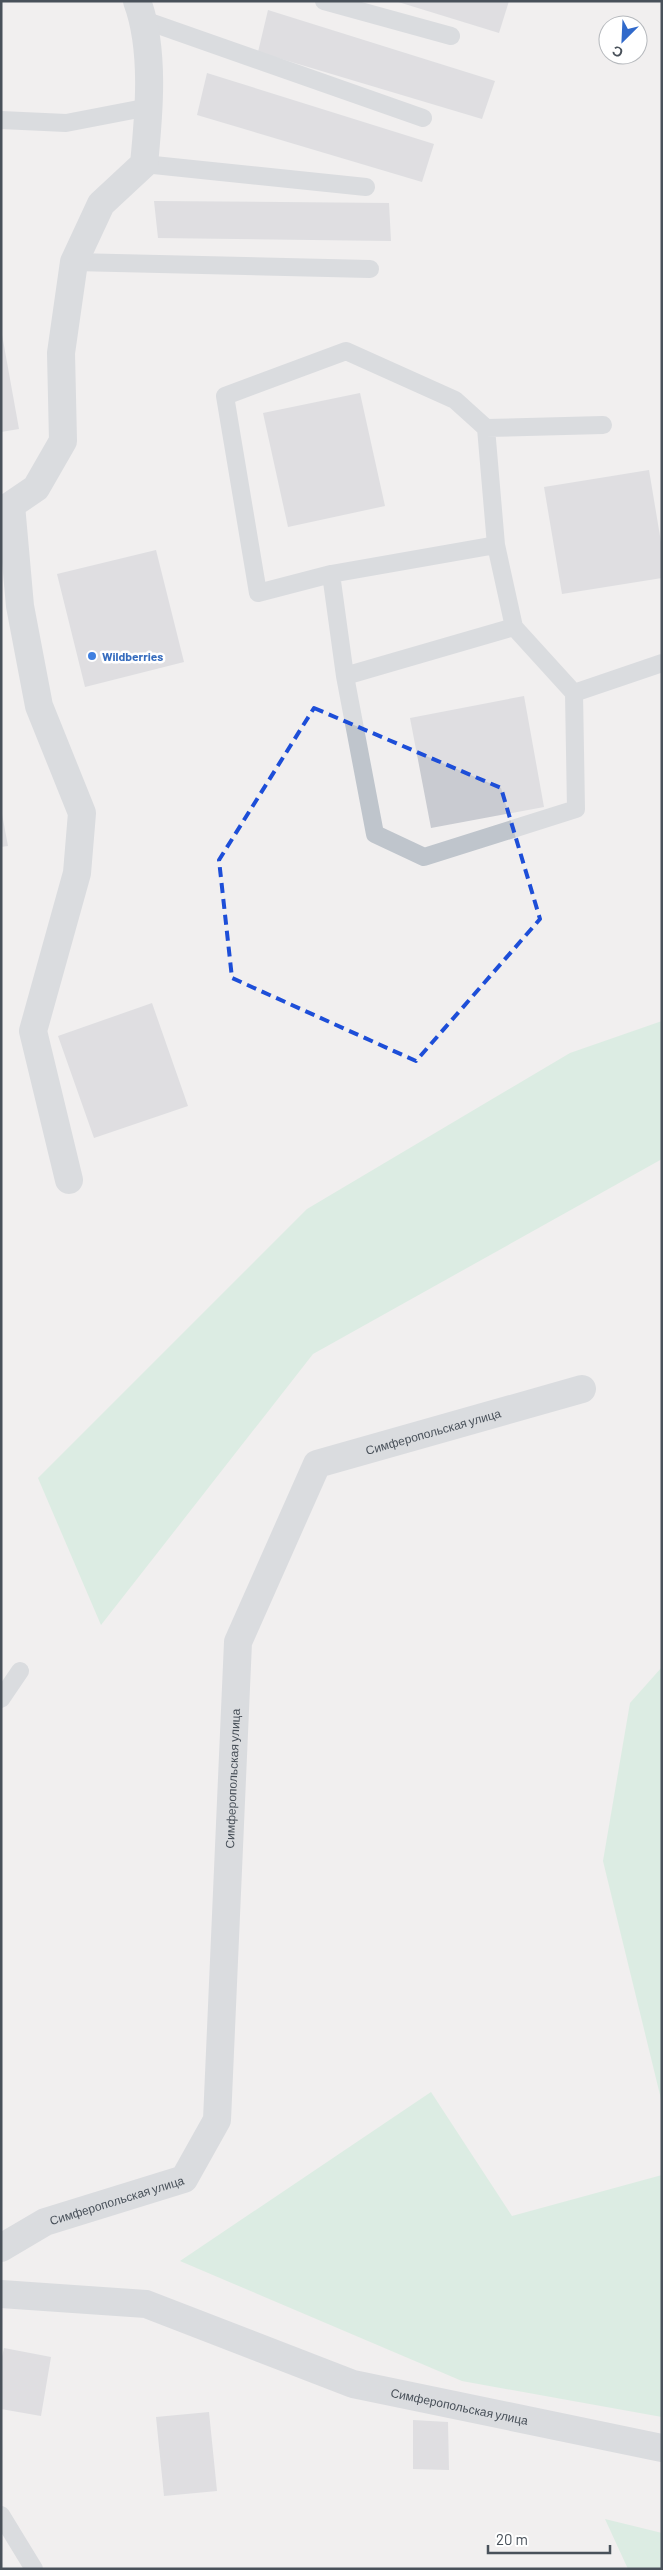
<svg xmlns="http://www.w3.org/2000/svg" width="663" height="2570" font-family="Barlow,sans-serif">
<rect width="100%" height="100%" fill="#f1efef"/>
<path fill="#c3e9d4" d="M662 1021V1159L313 1354 101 1625 38 1478 307 1209 570 1053Z
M662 1667V2103L603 1861 630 1703Z
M431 2092 512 2216 662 2175V2417L462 2381 180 2261Z
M605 2519 662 2533V2569H628Z"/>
<path fill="#c9cbd1" d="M395 1H509L499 33Z
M268 10 495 81 482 119 258 52Z
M207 73 434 144 422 182 197 115Z
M154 201 389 203 391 241 158 238Z
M1 329 19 429 1 432Z
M360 393 385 506 288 527 263 413Z
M649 470 662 548V578L562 594 544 487Z
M156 550 184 662 85 687 57 574Z
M524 696 544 807 431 828 410 718Z
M2 814 8 846 1 847V815Z
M152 1003 188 1106 94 1138 58 1036Z
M4 2348 51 2357 41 2416 1 2409V2361Z
M209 2412 217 2491 164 2496 156 2417Z
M413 2420 448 2422 449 2470 413 2469Z"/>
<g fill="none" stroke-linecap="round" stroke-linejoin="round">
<path stroke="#bfc5cc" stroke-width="18" d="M324 1 451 36
M144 20 423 118
M1 120 66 123 149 107
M144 164 366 187
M74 262 370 269
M603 425 486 428 496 545 514 627 574 693 662 663
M486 428 455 400 346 351 225 396 258 593 331 574 496 545
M331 574 345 676 375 834 424 857 576 809 574 693
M345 676 514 627
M1 1699 20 1671
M1 2515 34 2569"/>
<g stroke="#bfc5cc" stroke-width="28">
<path d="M69 1180 33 1031 77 873 82 813 39 706 20 606 11 505 36 488 63 441 61 353 74 262 101 204 144 164C149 114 155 49 137 1"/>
<path id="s1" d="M1 2248 45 2222 184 2179 217 2120 238 1642 317 1464 582 1389"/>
<path id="s2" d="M1 2294 146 2304 353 2384 662 2448"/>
</g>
</g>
<path d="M0 0H663V2570H0ZM314 708 501 788 540 919 416 1061 232 978 219 860Z" fill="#f1efef" fill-opacity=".55" fill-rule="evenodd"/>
<path fill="none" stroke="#1d4ed8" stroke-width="4" stroke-dasharray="10 6" stroke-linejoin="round" d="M314 708 501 788 540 919 416 1061 232 978 219 860Z"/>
<circle fill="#3f7fe0" stroke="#fff" stroke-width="2" cx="92" cy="656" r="5"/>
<g text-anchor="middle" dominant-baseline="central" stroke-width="5" stroke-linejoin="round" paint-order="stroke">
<g font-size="12" font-weight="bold" fill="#366cbe" stroke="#fff" text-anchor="start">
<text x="102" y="656">Wildberries</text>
</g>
<g font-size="12" fill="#49515a" stroke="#fff">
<text stroke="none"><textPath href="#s1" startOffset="1058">Симферопольская улица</textPath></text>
<text stroke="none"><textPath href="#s1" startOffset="606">Симферопольская улица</textPath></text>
<text stroke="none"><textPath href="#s1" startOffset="126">Симферопольская улица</textPath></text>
<text stroke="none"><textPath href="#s2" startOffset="476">Симферопольская улица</textPath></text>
</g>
</g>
<rect width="663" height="2570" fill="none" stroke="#49515a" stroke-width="5"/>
<g transform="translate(623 40) rotate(204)"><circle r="24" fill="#ffffff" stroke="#b6b9bd"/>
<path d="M0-4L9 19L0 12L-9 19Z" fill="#3069cb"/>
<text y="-8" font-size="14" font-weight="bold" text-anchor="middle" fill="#49515a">С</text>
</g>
<path d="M488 2545v8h122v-8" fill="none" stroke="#49515a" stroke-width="2.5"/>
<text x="496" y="2545" font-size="15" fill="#49515a" stroke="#ffffff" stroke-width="4" paint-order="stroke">20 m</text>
</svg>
